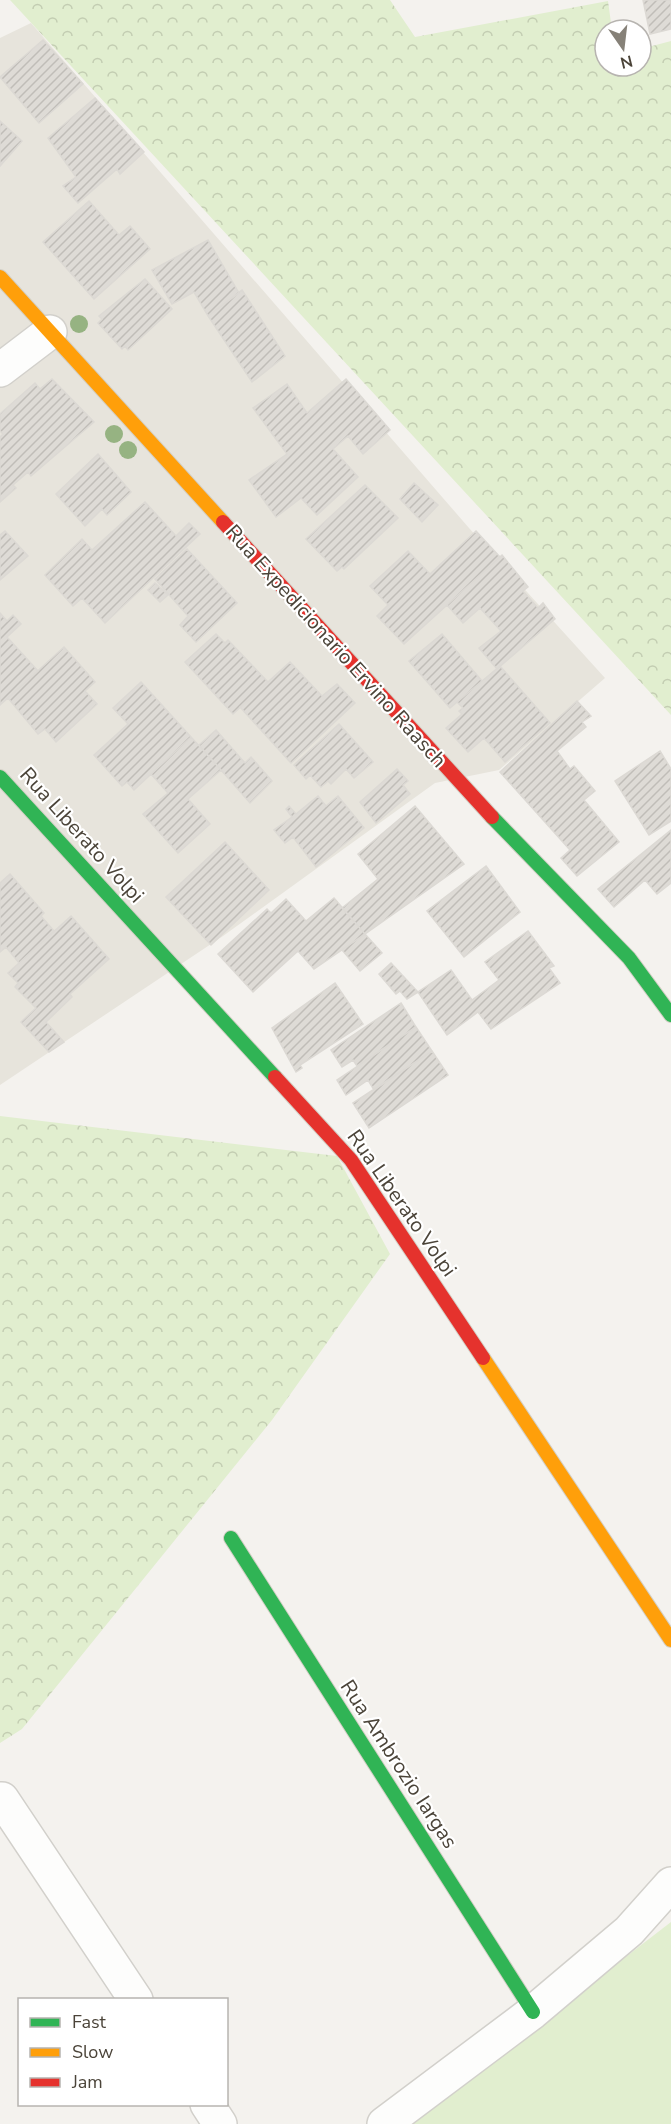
<svg xmlns="http://www.w3.org/2000/svg" width="671" height="2124" font-family="'Nunito Sans',sans-serif">
<defs>
<pattern id="forest-crowns" width="20" height="18" patternUnits="userSpaceOnUse" patternTransform="scale(1.5)"><rect width="20" height="18" fill="#e1eecf"/><path d="M2 6a3 3 0 1 1 6 0M12 15a3 3 0 1 1 6 0" fill="none" stroke="#c3cdb2"/></pattern>
<pattern id="building-hatch" width="6" height="6" patternUnits="userSpaceOnUse" patternTransform="scale(1.5)"><rect width="6" height="6" fill="#dedbd6"/><path d="M-1 1l2-2M0 6l6-6M5 7l2-2" fill="none" stroke="#c0bdb8"/></pattern>
</defs>
<rect width="100%" height="100%" fill="#f4f2ee"/>
<path fill="#e7e4dc" d="M31 23 469 528 605 678 499 770 435 783 223 936 0 1085V38Z"/>
<path fill="#e1eecf" d="M671 1922V2124H409Z"/>
<path fill="url(#forest-crowns)" d="M10 0H390L415 37 608 1 612 30H605V66H641V49L671 41V715Z
M0 1116 337 1156 390 1254 272 1420 22 1729 0 1743Z"/>
<path fill="url(#building-hatch)" stroke="#dcd9d4" stroke-width="1.5" d="M643 0H671V29L650 34Z
M43 40 83 84 39 123 0 77Z
M95 98 144 152 120 174 117 169 78 203 63 186 76 177 48 138Z
M0 121 22 141 0 166Z
M89 201 119 235 130 226 150 249 94 299 43 242Z
M208 240 239 293 208 316 194 292 172 304 152 270Z
M145 279 172 309 128 350 125 346 122 349 98 323 102 319 99 316Z
M242 290 285 356 252 382 208 316Z
M52 379 94 422 31 476 28 472 13 485 16 488 0 502V437L3 434 0 431V414L35 383 40 389Z
M346 379 390 430 363 454 348 436 333 449 358 477 317 515 301 498 276 517 249 480 287 454 253 408 287 384 307 413Z
M98 454 131 492 107 515 102 509 85 526 56 494Z
M414 483 438 505 422 522 400 499Z
M365 485 398 518 344 569 342 567 337 571 306 539Z
M145 502 176 536 189 523 200 534 105 623 82 598 73 606 45 575 82 539 92 550Z
M5 531 28 556 0 580V535Z
M476 531 500 557 404 644 377 616 388 605 370 586 408 551 430 574Z
M187 549 237 603 196 642 180 625 188 616 155 579Z
M502 555 528 587 523 591 538 608 543 603 555 619 497 669 479 648 501 631 480 608 463 623 447 605Z
M155 583 168 595 160 602 148 590Z
M0 613 7 621 13 615 21 624 7 637 38 671 0 705Z
M216 634 225 643 228 640 268 682 233 714 185 662Z
M442 634 482 681 450 708 409 661Z
M64 647 95 682 85 691 97 704 56 742 45 729 38 734 8 698Z
M290 662 322 696 337 684 355 703 291 763 240 707Z
M500 666 550 723 505 762 484 738 468 752 446 728 462 714 459 711 463 708 457 702Z
M141 682 191 737 134 790 127 782 122 786 94 755 128 724 113 708Z
M577 701 591 716 582 722 586 727 557 751 570 769 574 766 595 791 584 800 619 842 577 876 561 858 570 850 500 772Z
M339 724 373 762 354 778 346 769 331 784 328 781 321 787 310 775 306 779 294 765Z
M216 730 245 763 251 757 272 781 250 803 199 745Z
M191 737 221 770 188 799 210 824 178 853 143 814 168 793 151 774Z
M660 751 671 769V821L649 835 615 781Z
M397 769 408 781 403 785 410 794 376 823 360 802Z
M318 796 326 806 338 796 364 828 316 867 293 837 285 843 274 830 292 817 286 809 289 806 296 814Z
M415 806 464 864 365 934 342 908 378 879 358 854Z
M671 830V883L657 894 645 880 614 907 598 889Z
M225 842 269 890 211 945 166 897Z
M486 866 520 912 464 957 427 911Z
M10 874 44 913 41 916 54 931 19 963 6 947 0 952V883Z
M334 898 365 934 314 969 298 951 253 992 218 954 267 909 271 913 286 899 306 921Z
M71 916 109 959 70 994 72 997 46 1022 64 1042 49 1052 21 1022 36 1008 15 987 18 983 8 973Z
M528 931 554 966 549 968 560 983 491 1029 478 1012 447 1035 418 992 451 970 472 1000 499 980 485 962Z
M365 934 382 953 360 971 342 950Z
M391 963 418 992 407 999 400 991 396 994 379 974Z
M335 983 363 1024 300 1065 302 1068 296 1072 272 1028Z
M401 1003 416 1027 357 1066 353 1060 342 1067 331 1050Z
M416 1027 432 1051 374 1090 368 1080 346 1095 337 1080Z
M432 1051 448 1075 369 1128 353 1103Z"/>
<g fill="none" stroke-linecap="round" stroke-linejoin="round">
<g stroke="#d2d0cb" stroke-width="36">
<path id="street" d="M0 370 50 332
M2 1799 136 2000
M207 2104 220 2124
M384 2124 533 2012 629 1931 671 1884"/>
</g>
<g stroke="#d3cfc5" stroke-width="16">
<path id="fast" d="M0 777 275 1077
M492 817 629 958 671 1015
M231 1538 533 2012"/>
</g>
<g stroke="#d3cfc5" stroke-width="16">
<path id="slow" d="M0 277 223 522
M483 1358 671 1640"/>
</g>
<g stroke="#d3cfc5" stroke-width="16">
<path id="jam" d="M223 522 492 817
M275 1077 351 1160 483 1358"/>
</g>
<use href="#street" stroke="#fdfdfc" stroke-width="33"/>
<use href="#fast" stroke="#30b455" stroke-width="14"/>
<use href="#slow" stroke="#ff9f0a" stroke-width="14"/>
<use href="#jam" stroke="#e5322d" stroke-width="14"/>
</g>
<g fill="#96b382">
<circle cx="79" cy="324" r="9"/>
<circle cx="114" cy="434" r="9"/>
<circle cx="128" cy="450" r="9"/>
</g>
<g text-anchor="middle" dominant-baseline="central" stroke-width="4.5" stroke-linejoin="round" paint-order="stroke">
<g font-size="21" fill="#4b4439" stroke="#fff">
<text transform="translate(336 646) rotate(48)">Rua Expedicionario Ervino Raasch</text>
<text transform="translate(82 835) rotate(48)">Rua Liberato Volpi</text>
<text transform="translate(402 1203) rotate(55)">Rua Liberato Volpi</text>
<text transform="translate(399 1764) rotate(57)">Rua Ambrozio Iargas</text>
</g>
</g>
<rect x="18" y="1998" width="210" height="108" fill="#ffffff" stroke="#b7b4b0" stroke-width="1.5"/>
<rect x="30" y="2018" width="30" height="9" fill="#30b455" stroke="#b7b4b0" stroke-width="1.5"/>
<text x="72" y="2028" font-size="18" fill="#4b4439">Fast</text>
<rect x="30" y="2048" width="30" height="9" fill="#ff9f0a" stroke="#b7b4b0" stroke-width="1.5"/>
<text x="72" y="2058" font-size="18" fill="#4b4439">Slow</text>
<rect x="30" y="2078" width="30" height="9" fill="#e5322d" stroke="#b7b4b0" stroke-width="1.5"/>
<text x="72" y="2088" font-size="18" fill="#4b4439">Jam</text>
<g transform="translate(623 48) rotate(166)"><circle r="28" fill="#ffffff" stroke="#b7b4b0" stroke-width="1.5"/>
<path d="M0-4.5L10 22L0 15L-10 22Z" fill="#868178"/>
<text y="-9" font-size="16" font-weight="bold" text-anchor="middle" fill="#4b4439">N</text>
</g>
</svg>
